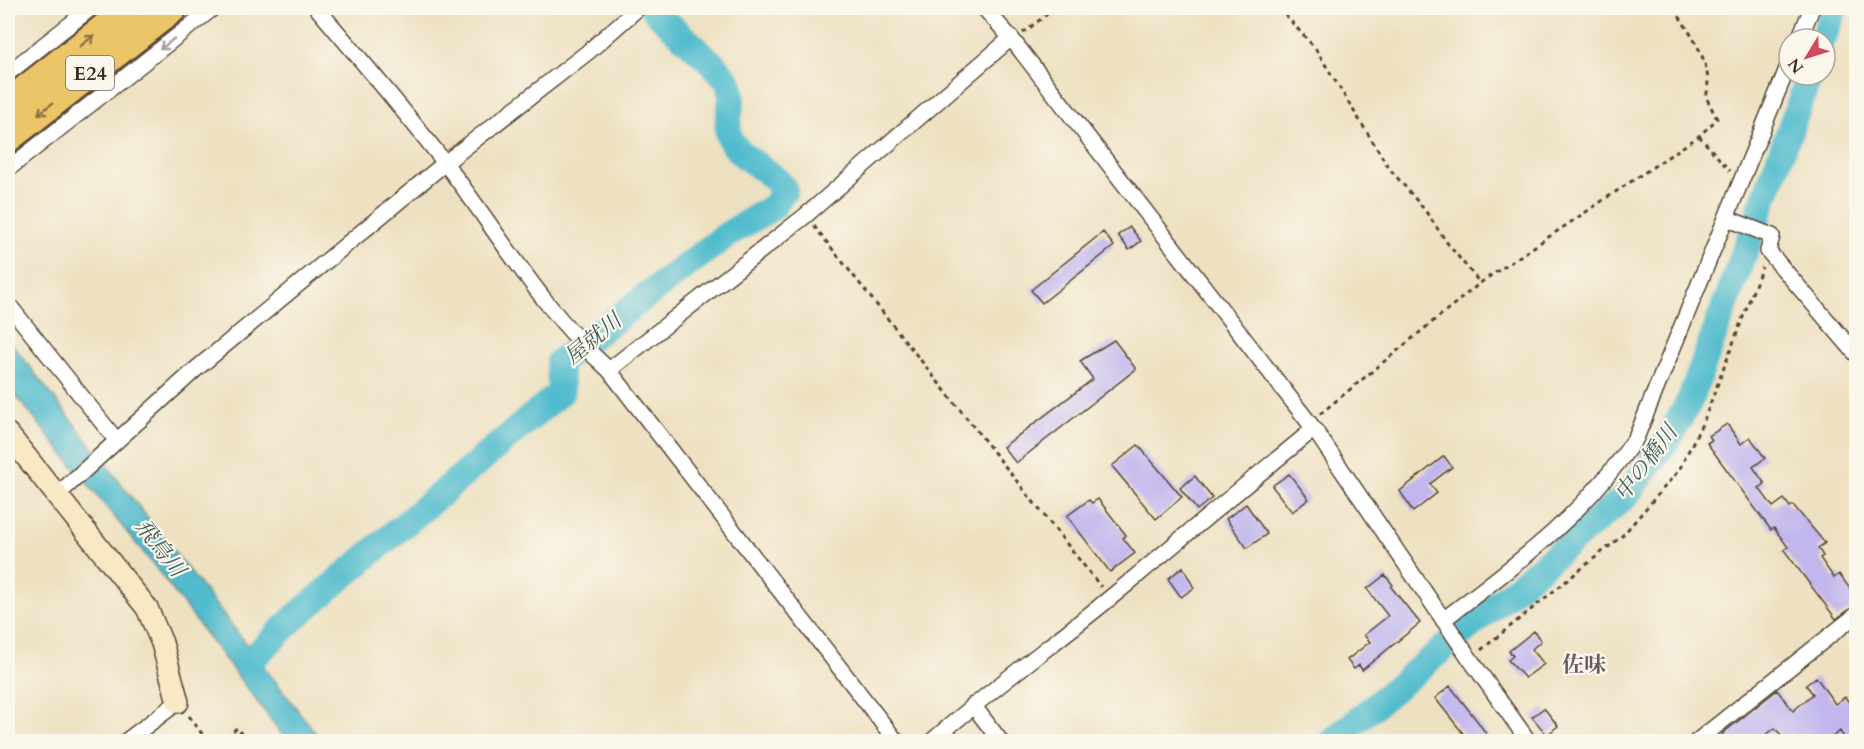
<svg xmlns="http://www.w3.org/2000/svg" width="1864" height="749" font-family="Cardo,'Noto Serif JP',serif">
<rect width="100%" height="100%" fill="#fbf7ec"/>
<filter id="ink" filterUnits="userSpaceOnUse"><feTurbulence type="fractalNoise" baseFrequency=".0167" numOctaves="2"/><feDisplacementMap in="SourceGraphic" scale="12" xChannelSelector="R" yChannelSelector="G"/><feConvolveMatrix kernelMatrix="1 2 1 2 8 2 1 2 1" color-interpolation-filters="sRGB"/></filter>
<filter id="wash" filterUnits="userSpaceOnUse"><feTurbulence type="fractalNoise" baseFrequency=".008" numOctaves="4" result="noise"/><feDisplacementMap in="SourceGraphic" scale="24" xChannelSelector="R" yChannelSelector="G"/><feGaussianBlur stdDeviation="1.35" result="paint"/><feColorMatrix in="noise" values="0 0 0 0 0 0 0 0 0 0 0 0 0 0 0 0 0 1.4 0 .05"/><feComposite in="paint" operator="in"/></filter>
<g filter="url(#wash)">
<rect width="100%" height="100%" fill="#eee1c1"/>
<path fill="#51bccd" stroke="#467376" stroke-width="1.5" d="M8 339 322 741H287L156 568 8 386Z"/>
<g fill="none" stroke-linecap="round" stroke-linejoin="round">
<path stroke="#51bccd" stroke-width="27" d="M1823 39 1835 8
M248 663 294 618 561 392 559 362 728 234 773 207 785 190C771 169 744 162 731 141 722 124 736 103 730 86 723 67 669 28 653 8
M1331 742 1626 496 1665 444 1690 400 1810 75"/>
</g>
<g id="blocks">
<path fill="#c1b6ed" d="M1130 227 1141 241 1129 250 1118 235Z
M1103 232 1114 246 1042 303 1031 290Z
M1114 340 1136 369 1016 463 1003 447 1093 379 1080 361Z
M1727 424 1741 444 1750 437 1765 458 1753 467 1765 484 1759 488 1773 507 1784 499 1790 507 1793 505 1825 543 1818 548 1823 556 1820 558 1834 578 1839 574 1857 598V604L1836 619 1784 550 1788 547 1774 528 1771 530 1707 443 1712 440 1709 436Z
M1138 445 1182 497 1156 519 1112 466Z
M1444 456 1452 467 1430 484 1437 493 1413 512 1400 491Z
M1289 474 1309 499 1292 512 1272 486Z
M1195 476 1212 498 1197 510 1180 488Z
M1098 499 1126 535 1123 538 1135 553 1110 572 1067 516 1089 500 1092 503Z
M1246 504 1267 534 1247 548 1226 519Z
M1183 567 1194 588 1181 597 1168 579Z
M1385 575 1393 585 1391 587 1420 623 1362 670 1359 665 1354 669 1347 660 1370 642 1364 635 1388 616 1367 589Z
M1534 631 1541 641 1532 649 1544 664 1525 678 1508 660 1513 656 1509 651Z
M1816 677 1835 704 1845 697 1857 713V734L1846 741 1840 731 1827 741H1786L1775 728 1758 741H1728L1722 734 1777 690 1793 711 1813 694 1806 685Z
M1450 686 1478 722 1491 741H1469L1435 698Z
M1544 708 1558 726 1547 735 1532 717Z"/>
</g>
</g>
<g filter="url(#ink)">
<use href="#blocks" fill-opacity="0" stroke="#564536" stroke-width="1.5"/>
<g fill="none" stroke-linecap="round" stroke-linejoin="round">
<g stroke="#564536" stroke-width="18">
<path id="minor" d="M317 8C360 59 404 110 445 163 498 232 543 311 609 370L897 742
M984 8 1011 38 1314 429 1470 659 1529 742
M1799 39 1812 8
M8 73 91 8
M8 169 213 8
M1726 218 1772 236 1768 251 1856 354
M8 304 117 441
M609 370 805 216 1011 38
M56 496 196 369 445 163 588 52 638 8
M1443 620C1519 562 1581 518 1636 438L1789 64
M973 705 1001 742
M125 742 178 702
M931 742C994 686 1063 638 1127 584 1189 532 1251 480 1314 429
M1696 742 1856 615"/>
</g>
<g stroke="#564536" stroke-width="24">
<path id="secondary" d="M8 434 147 608 162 643 178 702"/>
</g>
<g stroke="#564536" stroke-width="32">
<path id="motorway" d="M8 103 130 8
M8 138 173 8"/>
</g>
<path stroke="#564536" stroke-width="3" stroke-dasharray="4.5 4.5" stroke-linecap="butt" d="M1279 8 1315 48 1389 168 1424 209 1448 244 1480 283
M1023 33 1055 8
M1699 136 1730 171
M814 226 1101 587
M1320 414 1480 283 1699 136 1717 119 1706 97C1715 65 1690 34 1674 8
M1481 650 1623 535 1679 470 1704 420 1762 267
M189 716 208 742
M219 742 237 728 247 742"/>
<use href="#minor" stroke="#fff" stroke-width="15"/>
<use href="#secondary" stroke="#f8e8c3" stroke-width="21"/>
<use href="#motorway" stroke="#edc569" stroke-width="28"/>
</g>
<defs><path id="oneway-shaft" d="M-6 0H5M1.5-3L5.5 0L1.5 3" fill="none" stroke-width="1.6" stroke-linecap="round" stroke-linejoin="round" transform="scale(1.5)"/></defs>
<g stroke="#8b7040">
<use href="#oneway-shaft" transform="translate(87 41) rotate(-38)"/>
<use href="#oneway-shaft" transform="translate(45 109) rotate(142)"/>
</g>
<use stroke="#a79f9a" href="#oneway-shaft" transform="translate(167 44) rotate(142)"/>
</g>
<g text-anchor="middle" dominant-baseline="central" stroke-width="4.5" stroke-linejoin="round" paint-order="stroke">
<rect fill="#fbf7ec" stroke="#75685c" stroke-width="1.5" x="66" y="56" width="48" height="34" rx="4.5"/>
<g font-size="20" font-weight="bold" fill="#3b2a1e">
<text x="90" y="73">E24</text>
</g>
<g font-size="22" font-style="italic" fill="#435d5b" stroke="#fbf7ec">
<text transform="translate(593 339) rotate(-40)">屋就川</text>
<text transform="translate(1646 463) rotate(-53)">中の橋川</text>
<text transform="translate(160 548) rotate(52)">飛鳥川</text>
</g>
<g font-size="22" font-weight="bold" fill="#6a5b66" stroke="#fbf7ec">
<text x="1584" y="665">佐味</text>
</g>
</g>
<rect width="1864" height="749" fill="none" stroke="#fbf7ec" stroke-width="30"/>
<g transform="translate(1807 57) rotate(232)"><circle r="28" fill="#fbf7ec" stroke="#aea59a" stroke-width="1.5"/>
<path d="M0-4.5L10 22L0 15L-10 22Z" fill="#d1495b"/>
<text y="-9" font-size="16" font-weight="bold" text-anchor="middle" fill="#3b2a1e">N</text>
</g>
</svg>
